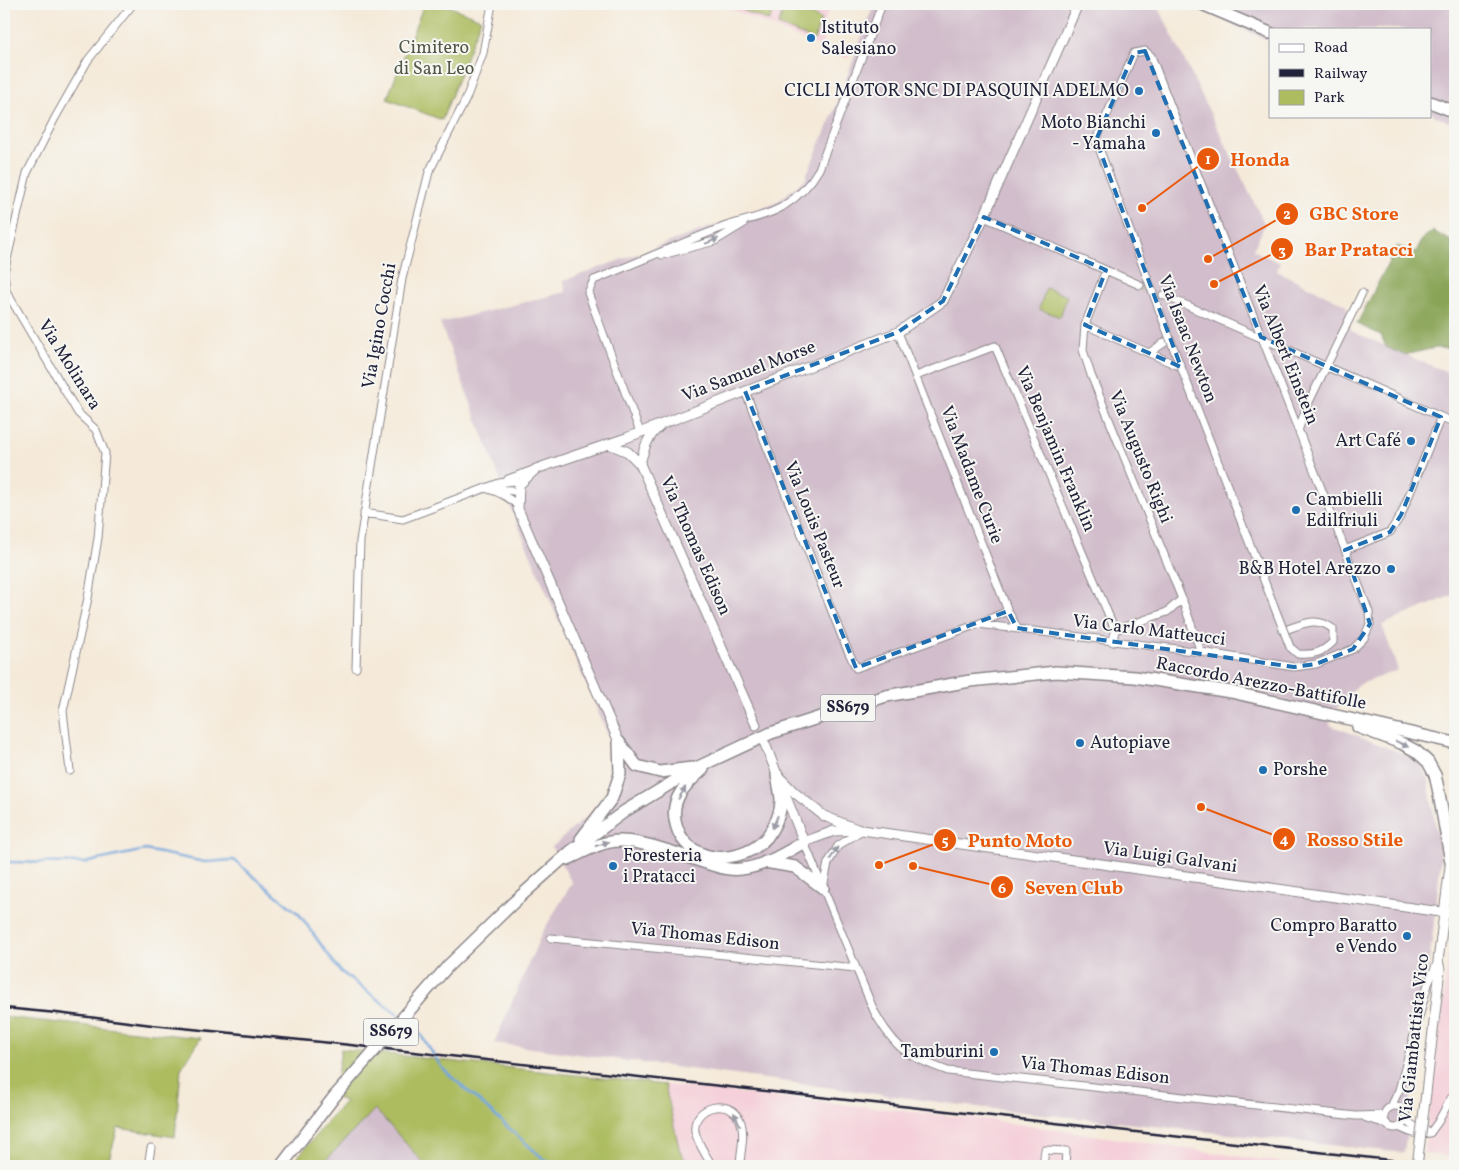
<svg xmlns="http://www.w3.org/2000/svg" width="1459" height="1170" font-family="Vollkorn,serif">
<rect width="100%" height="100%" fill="#f6f6f2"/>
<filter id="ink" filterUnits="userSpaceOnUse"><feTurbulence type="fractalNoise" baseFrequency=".02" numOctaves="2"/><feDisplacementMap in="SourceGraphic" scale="10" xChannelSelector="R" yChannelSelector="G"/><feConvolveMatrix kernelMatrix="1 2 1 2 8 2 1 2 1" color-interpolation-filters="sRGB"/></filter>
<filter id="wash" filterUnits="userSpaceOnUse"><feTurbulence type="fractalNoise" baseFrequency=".0096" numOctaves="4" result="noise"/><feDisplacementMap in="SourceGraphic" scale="20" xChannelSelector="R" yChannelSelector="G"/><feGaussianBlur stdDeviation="1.12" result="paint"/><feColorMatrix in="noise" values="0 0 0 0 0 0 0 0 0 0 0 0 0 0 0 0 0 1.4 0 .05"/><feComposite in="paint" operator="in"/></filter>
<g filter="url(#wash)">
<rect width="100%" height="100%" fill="#f5ead9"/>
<path fill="#f5cfd9" d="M729 4H832L821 29 826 31 822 44 849 56V59L728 8Z
M1455 903V1157L1424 1154Z
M665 1085 990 1120 1305 1166H691L680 1152Z"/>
<path fill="#d1bdcb" d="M874 4H1157L1265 225 1253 250 1280 263 1277 271 1346 305 1351 331 1455 376V594L1382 625 1398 670 1358 685 1338 707 1330 725 1419 760 1428 781 1441 858 1434 924 1404 1153 968 1106 494 1043 542 933 572 883 552 847 602 803 615 770 613 747 514 516 440 323 566 292 563 281 776 203 805 179 837 104Z
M1187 4H1455V125L1430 113V29H1270V41Z
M375 1109 426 1166H320Z"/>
<path fill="#acbc5f" stroke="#676f4d" d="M424 4H443L481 19 442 120 387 99Z
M745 4H777L769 21 742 10Z
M786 4 821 19 814 40 778 25Z
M1046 288 1067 296 1060 317 1039 309Z
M4 1017 201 1038 181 1069 175 1137 118 1128 107 1166H4Z
M341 1049 665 1085 680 1152 691 1166H426L375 1109 320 1166H290L345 1101 334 1097Z"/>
<path fill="#89a456" stroke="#566348" d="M1433 231 1453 242 1455 236V349L1435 348 1404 355 1386 347 1381 335 1357 324 1397 246 1416 252 1422 239Z"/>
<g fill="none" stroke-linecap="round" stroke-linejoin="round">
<path stroke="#6da2da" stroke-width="2.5" d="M4 862 84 863 145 850 205 862 234 860 299 914 340 971 400 1016
M405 1019 417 1029 442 1068 539 1155 554 1166"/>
</g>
</g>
<g filter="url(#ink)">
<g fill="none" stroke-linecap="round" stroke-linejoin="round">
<path stroke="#cbc2b9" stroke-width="7" stroke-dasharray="7 3.5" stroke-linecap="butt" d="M1140 285 1163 295"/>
<g stroke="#8c868a" stroke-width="9">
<path id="minor" d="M984 217 1140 285
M662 255 715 241 743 224
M1106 270 1085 325 1083 350 1091 375 1182 599 1201 652
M1163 295 1455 423
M1085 325 1181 367
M898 332 1008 611 1017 628
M1149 353 1170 339
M916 376 995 346 1115 630 1113 642
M745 391 844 642 856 668 978 624 1201 652 1294 667 1316 664 1353 649 1364 638 1370 624 1369 612C1298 426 1223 241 1151 56L1145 51 1134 53 1096 140
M1299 428 1307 406 1362 293
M640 432 588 293 594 280C636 263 678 244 721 228 741 220 763 218 782 207 798 197 810 185 819 169L882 4
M508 479 533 470
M485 488C498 492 508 496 518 506
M495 488 519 492
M364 513 403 519 499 483 514 481 521 483
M1345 550 1390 532 1401 515 1441 417
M978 624 1008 611
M1115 630 1167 612 1182 599
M1282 631C1301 625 1316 615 1333 629V642C1322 653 1313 655 1298 654L1290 647
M356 668 360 541 402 279 429 172 466 99 483 53 492 4
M70 771 63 711 88 598 98 538 105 453 96 430 78 413 6 291 4 272 27 173 55 118 88 60 133 4
M804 842 874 1011C895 1049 908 1057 948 1071L1356 1116 1384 1115
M823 888 828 863 838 846 862 830
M551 938 856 968
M1384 1117a11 11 0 1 1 22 0a11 11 0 1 1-22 0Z
M1391 1107 1399 1090 1428 984 1438 961
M1366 1118 1387 1124
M1405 1120 1417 1128 1425 1129
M1399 1127C1410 1133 1417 1135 1430 1133L1438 1122 1451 1098
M148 1166 151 1148
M712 1166C707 1156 697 1143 695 1131 692 1106 730 1097 740 1120 746 1134 740 1152 740 1166
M1043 1166 1045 1150 1066 1151 1065 1166"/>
</g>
<g stroke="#8c868a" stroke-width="11">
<path id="tertiary" d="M609 444 628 452 640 464 756 725
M640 464C644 449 647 437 659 427
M619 742 518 509 519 485 536 469 626 438 898 332 943 301 984 217 1078 4
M765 744 804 842 834 831 862 830 1455 914
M779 777 795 793 824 816 857 829
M1426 1093 1440 969 1438 961 1455 827"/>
</g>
<g stroke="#8c868a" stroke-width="14">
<path id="primary" d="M1202 4 1270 33
M1430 102 1455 112
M1358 727 1401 743 1416 751 1428 762 1435 775 1438 788 1451 862
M619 742 637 766 660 772 692 768
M703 769C696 776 687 783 681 792 667 813 677 843 700 853 722 863 752 855 767 837 774 827 781 814 781 801 781 793 778 783 777 775
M581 839 612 798 620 774 619 742
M568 859C582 853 596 844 610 842 635 837 676 854 700 861 713 865 726 871 741 869 763 867 785 853 804 842
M765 862 795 867 823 888
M448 966 513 903 570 852 625 811 698 767 771 733 886 696 970 681 1056 672 1135 677 1231 692 1455 743
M281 1166 334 1097"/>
</g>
<use href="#minor" stroke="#fff" stroke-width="7"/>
<use href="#tertiary" stroke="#fff" stroke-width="9"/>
<use href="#primary" stroke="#fff" stroke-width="11"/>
<path stroke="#22223b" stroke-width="2.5" d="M4 1008 57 1013 152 1025 341 1044 1444 1166"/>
<g stroke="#8c868a" stroke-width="9" stroke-linecap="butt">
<path id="minor-bridge" d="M1096 140 1170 339 1290 647"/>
</g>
<g stroke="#8c868a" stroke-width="11" stroke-linecap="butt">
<path id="tertiary-bridge" d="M1417 1166 1426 1093"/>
</g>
<g stroke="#8c868a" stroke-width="14" stroke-linecap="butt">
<path id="primary-bridge" d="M334 1097 448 966"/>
</g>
<use href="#minor-bridge" stroke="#fff" stroke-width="7"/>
<use href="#tertiary-bridge" stroke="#fff" stroke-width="9"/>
<use href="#primary-bridge" stroke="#fff" stroke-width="11"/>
</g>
<defs><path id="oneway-solid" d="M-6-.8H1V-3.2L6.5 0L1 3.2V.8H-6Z" transform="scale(1.25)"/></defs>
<g fill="#9c9ca7">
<use href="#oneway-solid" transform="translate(712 241) rotate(-22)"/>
<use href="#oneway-solid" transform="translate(1402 744) rotate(25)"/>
<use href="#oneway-solid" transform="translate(682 793) rotate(-59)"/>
<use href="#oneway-solid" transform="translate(775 822) rotate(113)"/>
<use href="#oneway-solid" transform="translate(602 844) rotate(-18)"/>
<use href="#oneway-solid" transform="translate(834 853) rotate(-58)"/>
<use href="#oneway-solid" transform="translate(737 1119) rotate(-117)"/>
</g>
</g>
<path fill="none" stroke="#1f6fb2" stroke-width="4" stroke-dasharray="10 6" stroke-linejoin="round" d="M1145 51 1261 337 1441 417 1401 515 1390 532 1345 550 1370 624 1353 649 1316 664 1294 667 1017 628 1008 611 856 668 745 391 898 332 943 301 984 217 1106 270 1085 325 1181 367 1096 140 1134 53Z"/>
<g fill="#1f6fb2" stroke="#f6f6f2" stroke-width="2">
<circle cx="811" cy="38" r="5"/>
<circle cx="1139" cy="91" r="5"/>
<circle cx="1156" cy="133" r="5"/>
<circle cx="1411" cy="441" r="5"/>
<circle cx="1296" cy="510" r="5"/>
<circle cx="1391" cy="569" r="5"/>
<circle cx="1080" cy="743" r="5"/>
<circle cx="1263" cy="770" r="5"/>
<circle cx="613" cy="866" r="5"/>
<circle cx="1407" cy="936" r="5"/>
<circle cx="994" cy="1052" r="5"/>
</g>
<g text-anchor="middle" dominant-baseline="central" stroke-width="4" stroke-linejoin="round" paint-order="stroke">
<g fill="#f6f6f2" stroke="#626272" stroke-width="1">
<rect x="820.5" y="694.5" width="55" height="27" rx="4"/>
<rect x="363.5" y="1018.5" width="55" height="27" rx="4"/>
</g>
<g font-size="16" font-weight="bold" fill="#22223b">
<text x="848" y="708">SS679</text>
<text x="391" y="1032">SS679</text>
</g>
<g font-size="18" fill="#22223b" stroke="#f6f6f2" text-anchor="end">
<text x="821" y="28" text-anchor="start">Istituto<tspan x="821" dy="21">Salesiano</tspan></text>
<text x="1129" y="91">CICLI MOTOR SNC DI PASQUINI ADELMO</text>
<text x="1146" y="123">Moto Bianchi<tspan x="1146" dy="21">- Yamaha</tspan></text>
<text x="1401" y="441">Art Café</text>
<text x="1306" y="500" text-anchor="start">Cambielli<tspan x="1306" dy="21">Edilfriuli</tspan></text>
<text x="1381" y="569">B&amp;B Hotel Arezzo</text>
<text x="1090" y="743" text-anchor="start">Autopiave</text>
<text x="1273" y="770" text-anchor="start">Porshe</text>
<text x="623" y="856" text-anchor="start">Foresteria<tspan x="623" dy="21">i Pratacci</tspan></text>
<text x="1397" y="926">Compro Baratto<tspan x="1397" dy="21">e Vendo</tspan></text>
<text x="984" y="1052">Tamburini</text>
</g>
<g font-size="18" fill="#525848" stroke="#f6f6f2">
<text x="434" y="48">Cimitero<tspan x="434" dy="21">di San Leo</tspan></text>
</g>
<g font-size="18" fill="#22223b" stroke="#f6f6f2">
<text transform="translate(380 326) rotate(-80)">Via Igino Cocchi</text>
<text transform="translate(1187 339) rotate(69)">Via Isaac Newton</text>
<text transform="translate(1285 355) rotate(68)">Via Albert Einstein</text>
<text transform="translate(69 365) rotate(58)">Via Molinara</text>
<text transform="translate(749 372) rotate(-21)">Via Samuel Morse</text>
<text transform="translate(1055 449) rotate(67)">Via Benjamin Franklin</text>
<text transform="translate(1140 457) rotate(68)">Via Augusto Righi</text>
<text transform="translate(971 475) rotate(69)">Via Madame Curie</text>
<text transform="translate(814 525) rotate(68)">Via Louis Pasteur</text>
<text transform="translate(695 546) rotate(66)">Via Thomas Edison</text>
<text transform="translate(1149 631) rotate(7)">Via Carlo Matteucci</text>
<text transform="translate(1261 684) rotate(11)">Raccordo Arezzo-Battifolle</text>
<text transform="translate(1170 858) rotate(8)">Via Luigi Galvani</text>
<text transform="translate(705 937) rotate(6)">Via Thomas Edison</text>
<text transform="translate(1415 1038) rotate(-84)">Via Giambattista Vico</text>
<text transform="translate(1095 1071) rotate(6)">Via Thomas Edison</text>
</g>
</g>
<path fill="none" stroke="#e8590c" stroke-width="2" d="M1142 208L1208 159M1208 259L1287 214M1214 284L1282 249M1201 807L1284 839M879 865L945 840M913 866L1002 887"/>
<g fill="#e8590c" stroke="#f6f6f2" stroke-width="2">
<circle cx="1142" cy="208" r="5"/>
<circle cx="1208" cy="259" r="5"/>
<circle cx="1214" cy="284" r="5"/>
<circle cx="1201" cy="807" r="5"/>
<circle cx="879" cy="865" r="5"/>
<circle cx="913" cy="866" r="5"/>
<circle cx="1208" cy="159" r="12"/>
<circle cx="1287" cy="214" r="12"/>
<circle cx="1282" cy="249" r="12"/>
<circle cx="1284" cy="839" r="12"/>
<circle cx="945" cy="840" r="12"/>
<circle cx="1002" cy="887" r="12"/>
</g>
<g font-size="15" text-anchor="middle" font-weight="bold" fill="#fff">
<text x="1208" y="164">1</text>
<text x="1287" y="219">2</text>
<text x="1282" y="255">3</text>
<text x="1284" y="844">4</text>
<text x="945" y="845">5</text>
<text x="1002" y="893">6</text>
</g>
<g font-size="19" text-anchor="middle" font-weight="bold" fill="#e8590c" stroke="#f6f6f2" stroke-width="4" stroke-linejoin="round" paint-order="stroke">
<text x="1260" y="166">Honda</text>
<text x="1354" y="220">GBC Store</text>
<text x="1359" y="256">Bar Pratacci</text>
<text x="1355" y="846">Rosso Stile</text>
<text x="1020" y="847">Punto Moto</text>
<text x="1074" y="894">Seven Club</text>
</g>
<rect width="1459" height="1170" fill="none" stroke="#f6f6f2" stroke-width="20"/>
<rect x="1269" y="28" width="162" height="90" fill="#f6f6f2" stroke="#a1a1a9"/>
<rect x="1279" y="44" width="25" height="8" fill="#ffffff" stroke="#a1a1a9"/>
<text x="1314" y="52" font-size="15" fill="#22223b">Road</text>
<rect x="1279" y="69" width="25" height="8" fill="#22223b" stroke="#a1a1a9"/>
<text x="1314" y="78" font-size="15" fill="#22223b">Railway</text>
<rect x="1279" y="90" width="25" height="15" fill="#acbc5f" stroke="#a1a1a9"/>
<text x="1314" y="102" font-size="15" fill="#22223b">Park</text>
</svg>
